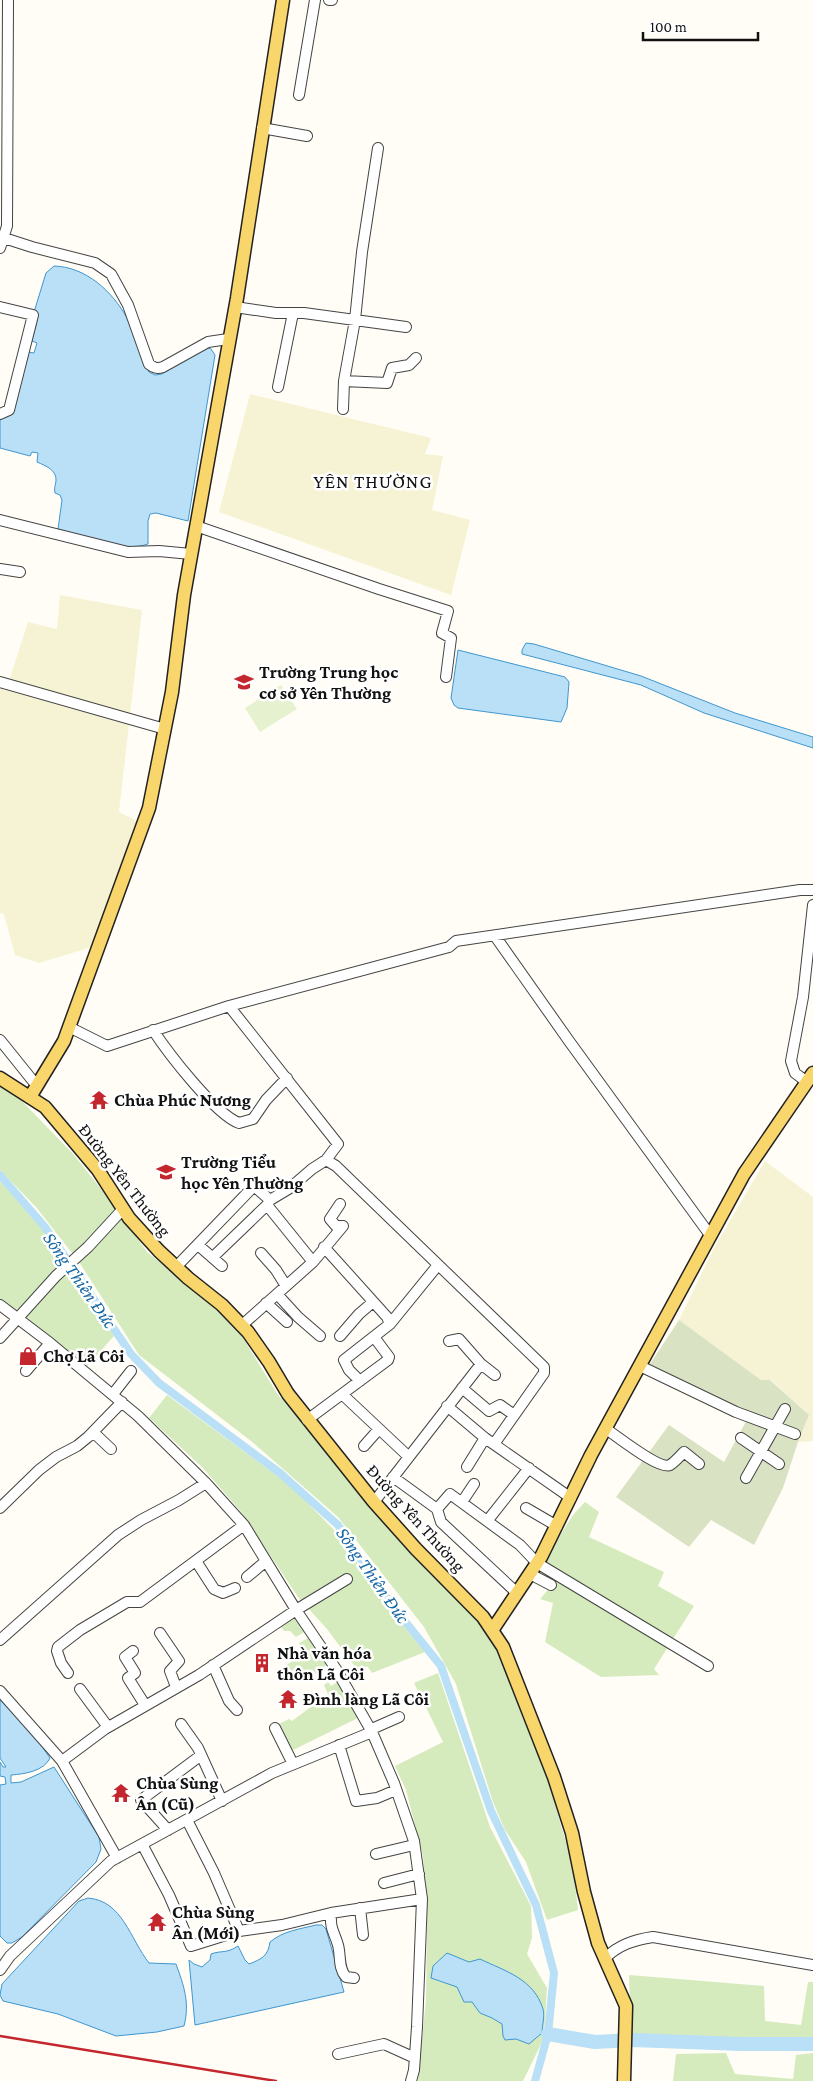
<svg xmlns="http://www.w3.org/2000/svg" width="813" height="2081" font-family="'Crimson Pro',serif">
<rect width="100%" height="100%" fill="#fffdf5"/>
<path fill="#f6f3d4" d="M250 394 431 438 425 454 443 456 432 510 470 520 451 595 219 512Z
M60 595 142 610 119 812 137 821 92 947 39 963 15 955 4 914 0 913V686L9 681 28 622 57 629Z
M765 1161 813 1197V1441L798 1442 809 1415 771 1380H761L679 1320 713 1250Z"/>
<path fill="#d5ebbd" d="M0 1086 21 1100 73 1154 114 1205 147 1252 207 1300 235 1325 278 1395 328 1448 492 1637 547 1778 573 1866 578 1910 547 1920 526 1862 505 1830 493 1802 456 1684 424 1627 338 1517 251 1441 139 1355 79 1262 36 1207 0 1170Z
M0 1181 43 1229 114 1336 87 1366 0 1301Z
M167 1395 291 1486 342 1538 378 1595 425 1652 372 1673 367 1666 359 1672 327 1629 298 1597 242 1513 202 1467 149 1418Z
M585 1502 599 1512 589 1537 664 1572 658 1586 694 1606 654 1669 659 1675 601 1677 545 1642 553 1603 540 1599 554 1583 537 1572 573 1515Z
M293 1611 306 1631 296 1637 290 1631H284L279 1624Z
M308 1638 326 1665 320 1671 322 1675 319 1678 313 1670 294 1681 284 1667 303 1653 299 1643Z
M438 1673 490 1827 531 1906 532 1938 527 1954 547 1988 544 2038 523 2081H418L426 2000 427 1919 423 1856 406 1790 395 1766 443 1742 414 1683Z
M339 1681 358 1718 291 1751 277 1725 289 1719 292 1721 328 1694 324 1685 328 1682 331 1686Z
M629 1975 764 1986 765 2021 801 2025 808 1982H813V2038L631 2036Z
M726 2053 735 2074 793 2079 796 2055 813 2053V2081H673L676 2054Z"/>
<path fill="#d9e3c4" d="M679 1320 761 1380H770L809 1415 798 1442 783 1488 754 1545 711 1520 689 1547 616 1497 669 1425 724 1462 750 1414 650 1364Z"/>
<path fill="#e6f2cf" d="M281 685 297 709 260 732 245 708Z"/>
<path fill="#b9e0f7" stroke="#3f96cf" d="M54 266C86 267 112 291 127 318 136 335 139 355 149 372L155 375 162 374 190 354 206 347 211 349 215 355 188 521 156 513 150 514 148 521V544C123 553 83 536 58 529L62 500 60 495 55 493C54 488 55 487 56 481 57 470 46 466 37 462L38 453 32 452 30 456 0 448V418L28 352 34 353 37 343 32 341 37 321 34 312 46 273Z
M526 643 534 644 641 676 735 713 813 737V748L704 713 641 685 522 654V650Z
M458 650 565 677 569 682 567 708 561 722 458 708 454 705 451 698Z
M0 1700 34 1735 50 1758C44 1771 25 1774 11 1775V1783L21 1782 54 1767 99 1837 101 1849 96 1862 22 1937 12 1943H7L0 1936V1785L6 1784 5 1777 0 1776V1762L3 1767H6L0 1758Z
M88 1898C123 1901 130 1939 149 1963L176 1964C184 1986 190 2003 184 2026L157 2032 116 2036 58 2014 3 2001 0 1995 2 1984 79 1901Z
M316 1925H322L326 1929 344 1992 195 2025 189 1960 194 1964 202 1967 210 1960 211 1954C222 1950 226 1954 238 1946L245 1960 249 1964C262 1959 268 1956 270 1942 283 1931 300 1929 316 1925Z
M447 1953 469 1962 480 1959C505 1971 534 1979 543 2009 545 2016 542 2026 542 2033L529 2044 516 2039 505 2040 503 2036 502 2024 492 2018 480 2013 472 2002H464L457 1987 431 1978 433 1966Z"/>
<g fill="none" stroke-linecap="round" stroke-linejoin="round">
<path stroke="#b9e0f7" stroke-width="8" d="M0 1175 45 1227 131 1354 159 1383 280 1473 338 1525 391 1604 441 1666 491 1811 536 1905 554 1973 548 2034 535 2081"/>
<path stroke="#b9e0f7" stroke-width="14" d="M548 2034 595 2042 632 2040 742 2044H813"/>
<g stroke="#444" stroke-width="12">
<path id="minor" d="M329 0H332
M299 95 315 0
M262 128 307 136
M4 238 32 247 95 263 111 274 128 305 149 364C154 368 157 369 163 367L208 342 228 339
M0 248 7 226 8 0
M0 307 33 315 9 410 0 414
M235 307 276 313H304L406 327
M344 381 387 383 392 368 409 365 416 358
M278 387 293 313
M343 409 344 381 355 320 362 252 378 148
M0 520 128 552 159 551 191 554
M196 526 379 589 448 611 442 633 451 638 446 677
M0 569 20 572
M0 682 165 729
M495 936 569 1041 710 1235
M69 1027 107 1046 229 1006 449 947 456 941 800 890H813
M153 1030C168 1053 215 1114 239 1123L253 1119 266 1100 287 1078
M0 1040 37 1086
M807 1082 795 1073 791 1061 803 997 813 905
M326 1160 336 1166 544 1367V1373L494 1444
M340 1204 330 1219 336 1226H343
M267 1205 313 1262
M198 1245 222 1266
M324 1247 387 1317 390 1324
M261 1253 276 1270 286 1286
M213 1257 267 1205 270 1200 290 1188 312 1169 326 1160 338 1144 229 1006
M176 1267 254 1186 270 1200
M277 1294 298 1317 320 1336
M266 1303 287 1322
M0 1305 50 1343 138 1416 206 1483 244 1525 296 1610 336 1669 372 1732 394 1783 414 1841 422 1899 417 2027 414 2070 411 2081
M241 1326 313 1262 343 1226
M340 1336 359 1314 373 1302
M0 1338 56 1276 88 1247 123 1209
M449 1341 459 1339 481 1364 495 1375
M640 1366 736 1412 795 1434
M26 1371 50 1343
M360 1381 349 1370 344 1360 390 1324 438 1265
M462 1388 489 1411 500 1405 514 1415
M113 1394 131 1371
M343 1395 409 1457
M447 1406 485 1438 571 1498
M307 1420 388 1360 389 1357 374 1337
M606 1429C617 1436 659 1470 670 1465 675 1462 680 1456 684 1452L699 1464
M93 1432 111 1449
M741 1438 779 1464
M364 1446 379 1429
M467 1467 485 1438
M393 1477 437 1509 441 1522 517 1593
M746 1478 785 1409
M374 1502 481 1364
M462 1502 474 1484
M0 1508 39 1470 56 1457 77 1446 88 1437 122 1402
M526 1508 557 1526
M437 1509 450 1494 520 1545 537 1563 708 1666
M488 1520 529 1468
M196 1561 214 1589 223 1593 235 1588
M530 1574 551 1585
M247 1577 266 1561
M160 1633 179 1661 170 1671 176 1687
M0 1640 118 1535 141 1520 179 1500 206 1483
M133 1651 125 1657 135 1673 128 1678 145 1705
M213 1665 229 1701 237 1710
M68 1673 61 1663 57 1651 58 1647 80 1630 127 1602H140L244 1525
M80 1689 108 1727
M0 1691 62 1761 117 1858
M181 1724 198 1748 222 1801
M275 1728 293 1764
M339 1745 356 1801 377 1798 396 1790
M62 1761 105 1729 199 1675 296 1610 347 1579
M187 1820 214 1873 239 1931
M168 1830 141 1800 200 1756
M142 1844 169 1895 191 1946 239 1931 282 1925 331 1913 422 1899
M376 1854 414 1845
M384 1883 419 1874
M360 1908 363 1935
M331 1913C330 1930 334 1931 338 1945 341 1956 338 1968 346 1977L354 1978
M605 1958C619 1945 633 1940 653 1937L813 1965
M0 1970 10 1956 111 1861 272 1773 372 1732 374 1728 399 1717
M338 2054 384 2044 415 2058"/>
</g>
<g stroke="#222" stroke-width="15">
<path id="major" d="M0 1078 45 1107 98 1170 129 1218 159 1251 188 1278 222 1305 248 1332 269 1362 288 1394 374 1502 416 1549 483 1617 503 1647 554 1777 572 1833 584 1892 598 1943 626 2006 624 2081
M30 1097 64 1041 149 808 172 692 184 595 237 298 283 0
M493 1629 541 1557 591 1455 744 1174 813 1073"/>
</g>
<use href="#minor" stroke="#fff" stroke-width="10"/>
<use href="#major" stroke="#f9d66b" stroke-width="12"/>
<path stroke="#c4262e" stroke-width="2.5" d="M0 2036 276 2081"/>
</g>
<defs>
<g id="school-bare" transform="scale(1.5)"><path d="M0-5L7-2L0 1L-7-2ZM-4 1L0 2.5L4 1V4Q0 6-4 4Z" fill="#c4262e" stroke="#fff" stroke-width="2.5" paint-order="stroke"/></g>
<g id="temple-bare" transform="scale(1.5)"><path d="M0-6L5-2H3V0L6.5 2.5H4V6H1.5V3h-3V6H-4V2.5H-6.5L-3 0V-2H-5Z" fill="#c4262e" stroke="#fff" stroke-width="2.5" paint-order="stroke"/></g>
<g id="shop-bare" transform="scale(1.5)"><path d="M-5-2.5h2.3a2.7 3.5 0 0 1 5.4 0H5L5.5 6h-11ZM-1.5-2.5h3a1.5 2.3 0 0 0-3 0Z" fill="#c4262e" stroke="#fff" stroke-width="2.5" paint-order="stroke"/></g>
<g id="building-bare" transform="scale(1.5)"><path d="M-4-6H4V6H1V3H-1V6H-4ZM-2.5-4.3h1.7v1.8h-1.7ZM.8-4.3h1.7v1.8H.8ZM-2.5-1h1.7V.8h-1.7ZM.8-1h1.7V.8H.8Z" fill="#c4262e" stroke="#fff" stroke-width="2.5" paint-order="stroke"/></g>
</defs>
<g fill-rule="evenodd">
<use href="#school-bare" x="244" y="682"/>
<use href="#temple-bare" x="99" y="1100"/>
<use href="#school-bare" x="166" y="1172"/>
<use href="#shop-bare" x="28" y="1356"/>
<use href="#building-bare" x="262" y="1663"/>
<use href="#temple-bare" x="288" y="1699"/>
<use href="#temple-bare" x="121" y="1793"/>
<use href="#temple-bare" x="157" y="1922"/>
</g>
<g text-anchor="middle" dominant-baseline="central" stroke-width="5" stroke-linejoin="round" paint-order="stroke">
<g font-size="18" font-weight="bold" fill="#111" stroke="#fff" text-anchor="start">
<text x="259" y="672">Trường Trung học<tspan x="259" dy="21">cơ sở Yên Thường</tspan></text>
<text x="114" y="1100">Chùa Phúc Nương</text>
<text x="181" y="1162">Trường Tiểu<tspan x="181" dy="21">học Yên Thường</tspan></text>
<text x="43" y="1356">Chợ Lã Côi</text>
<text x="277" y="1653">Nhà văn hóa<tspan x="277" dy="21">thôn Lã Côi</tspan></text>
<text x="303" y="1699">Đình làng Lã Côi</text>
<text x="136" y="1783">Chùa Sùng<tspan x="136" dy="21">Ân (Cũ)</tspan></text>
<text x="172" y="1912">Chùa Sùng<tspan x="172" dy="21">Ân (Mới)</tspan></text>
</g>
<g font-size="18" fill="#111" stroke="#fff">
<text transform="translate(125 1180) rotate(52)">Đường Yên Thường</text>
<text transform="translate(416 1518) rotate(48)">Đường Yên Thường</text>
</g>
<g font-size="19" letter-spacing="1" fill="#111" stroke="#fff">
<text x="373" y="481">YÊN THƯỜNG</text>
</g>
<g font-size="19" font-style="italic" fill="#1768a6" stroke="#fff">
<text transform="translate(80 1280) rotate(55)">Sông Thiên Đức</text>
<text transform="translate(373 1575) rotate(55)">Sông Thiên Đức</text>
</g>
</g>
<path d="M643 32v8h115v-8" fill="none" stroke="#111111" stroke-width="2.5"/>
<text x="650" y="32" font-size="15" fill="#111111" stroke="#ffffff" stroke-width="4" paint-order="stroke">100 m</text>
</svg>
